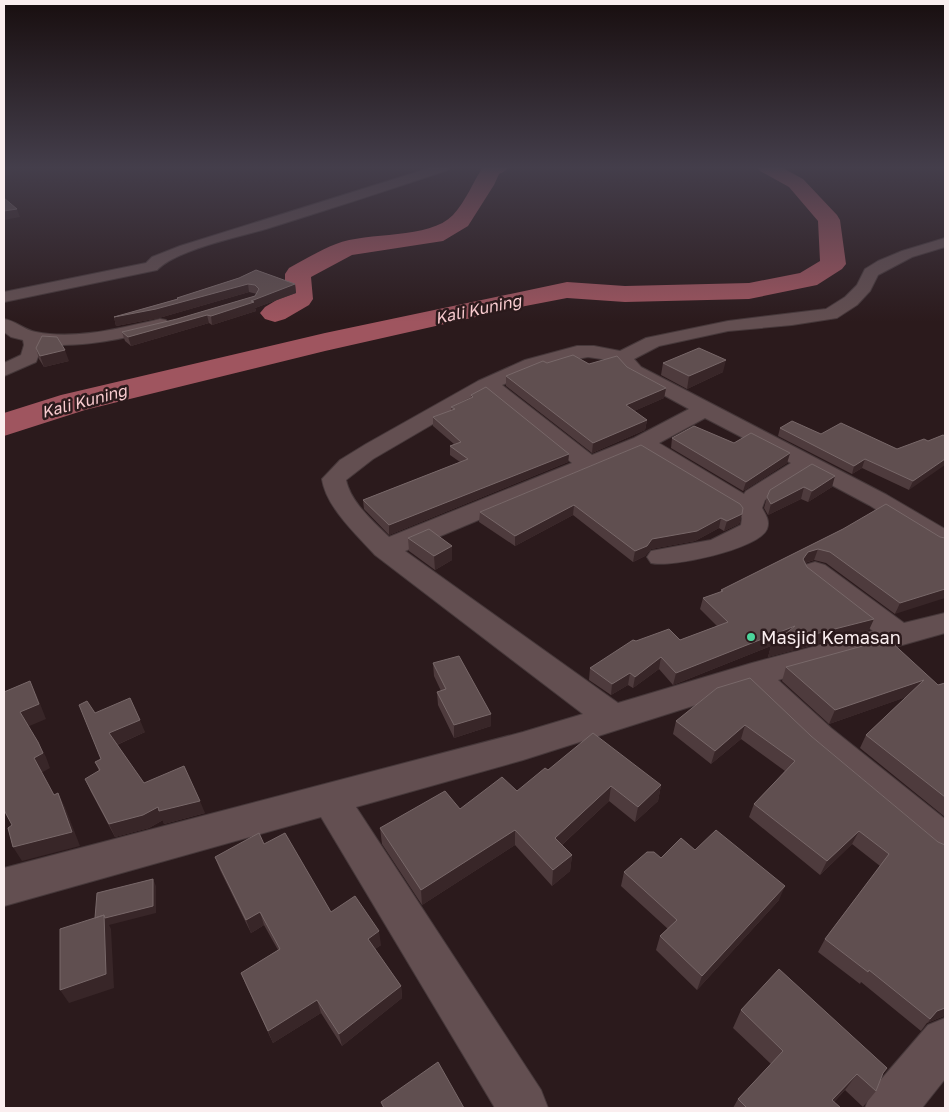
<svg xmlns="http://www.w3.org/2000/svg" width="949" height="1112" font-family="'Golos Text',sans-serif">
<rect width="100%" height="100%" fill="#2b1a1c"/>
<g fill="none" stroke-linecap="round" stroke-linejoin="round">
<path fill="#9f555f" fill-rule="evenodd" d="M483 167H508L505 171 499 174 494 185 468 226 443 241 352 255 311 277 313 299 309 305 285 319 275 322 265 319 260 313 265 307 285 295V274L289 268C304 260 320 250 336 244 368 231 429 240 453 215 466 201 473 182 483 167Z
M757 167H781L803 179 837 215 840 220 846 264 842 269 817 285 749 299 625 302 567 298 515 308 325 351 85 410 4 436V413L61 395 325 333 567 282 625 286 749 283 800 273 820 261 818 221 789 187 760 171Z"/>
<g stroke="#46383a" stroke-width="2">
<path id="minor" d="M433 167H450L448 170C388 190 327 210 266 229 238 237 176 250 157 270L4 302V292L146 263 152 257 180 246Z
M945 238V247L912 257 878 275 870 291 857 305 837 318 792 325 728 331 659 346 634 359 641 367 887 495 945 529V548L936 546 869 505 809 473 765 500 762 508C766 515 770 521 767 529 759 549 671 568 651 563L647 557 651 551 711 540 741 525 742 518 739 513 640 452 405 551 618 703 752 663 873 631 805 577 801 571 805 565 815 562 825 565 904 623 945 613V633L778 680 831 728 945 819V859L931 854 807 748 746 689 523 760 356 807 541 1090 548 1108H495L321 817 4 906V868L523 732 583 714 375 555C357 535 326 507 322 479L340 460 366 444 478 381 525 360 577 346H594L620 351 646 338 728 321 826 309 845 297 857 285 865 269 878 261 902 251ZM588 357 615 361 627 375 689 409 634 438 592 455 502 385 560 362ZM486 393 572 463 389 537C373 521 351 503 346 480L373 459ZM705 418 791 463 746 491 744 494 659 443Z
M4 319C16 321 24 330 36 332 76 340 121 328 160 319L166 320 169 324 166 328C126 338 85 348 43 344L36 362 4 376V363L21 355 24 345 23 340 11 337 4 332Z
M945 1018V1079L922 1108H865L872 1090 928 1025Z"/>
</g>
<use href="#minor" fill="#634f51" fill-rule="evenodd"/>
</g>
<path fill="#4e3b3d" d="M239 278 295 284 296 293 255 308 256 311 212 325 209 323 131 346 125 341 122 332 177 319 255 296 257 294 249 292 159 318 116 326 114 317 177 299V298Z
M36 348 69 361 44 367 39 359Z
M547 363 589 364 627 367 666 388 664 398 634 411 647 420 645 430 592 453 506 386V376Z
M663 363 723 372 687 389 661 375Z
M471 395 569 454 568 462 389 535 364 509 363 500 460 462 450 455V446L454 444 433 426V417L451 411V407L471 397Z
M780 428 821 434 897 449 928 441 943 435 909 490 862 468 852 474 778 436Z
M672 438 734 443 790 453 787 463 743 491 671 448Z
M641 445 742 514 739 524 724 531 719 528 695 541 651 549 645 556 633 562 573 515 515 546 479 522 480 512Z
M812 464 832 487 808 502 801 499 768 515 764 508 767 497Z
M843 529 940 537 895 614 826 563 814 560 805 563 807 567 869 630 768 657 771 646 673 685 659 669 633 688 628 685 611 695 589 680 590 668 636 641 680 640 717 626 700 609 703 598 721 592V590Z
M408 538 452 560 435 570 409 551Z
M433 663 491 714V726L454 738 438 705 437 692 441 691 434 676Z
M786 667 938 685 945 683V817L860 748 866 735 906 697 829 724 782 681Z
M717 688 811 736 938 842 945 845V1017L944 1016 927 1023 921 1031 861 982 860 984 818 952 825 939 880 866 852 844 820 875 749 817 754 804 785 771 741 739 711 764 673 734 676 721Z
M95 713 145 732 117 745 144 783 205 813 164 824 163 820 149 828 115 837 91 792 85 779 99 771 95 762 101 759Z
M548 770 661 785 658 801 635 822 609 801 562 845 572 855 570 871 552 886 515 845 422 905 382 844 380 828 460 809 517 791Z
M264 844 331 912 381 945 375 949 401 986 402 998 342 1046 321 1013 273 1043 246 985 241 973 278 950 264 925 251 933 220 870 215 857Z
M695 850 779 900 697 990 656 950 660 936 668 929 621 886 624 872 661 858Z
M741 1010 882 1074 876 1091 863 1107 845 1090 834 1102 841 1108H733L738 1099 771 1064 733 1028Z"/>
<path fill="#382628" d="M4 167H8L11 175 4 176Z
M17 209 20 217 4 220V211Z
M248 284 249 292 159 318 116 326 114 317Z
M295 284 296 293 255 308 256 311 212 325 211 316Z
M207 315 209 323 131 346 128 337Z
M65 350 69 361 44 367 40 356Z
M726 360 723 372 687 389 689 376Z
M666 388 664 398 625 415 626 405Z
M647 420 645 430 592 453 593 443Z
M790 453 787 463 743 491 746 482Z
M569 454 568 462 389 535V525Z
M865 459 862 468 852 474 854 466Z
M945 459V465L909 490 913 481Z
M835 476 832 487 808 502 812 491Z
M804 487 801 499 768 515 771 504Z
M574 505 573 515 515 546V536Z
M742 514 739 524 724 531 727 521Z
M721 518 719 528 695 541 651 549 645 556 633 562 635 551 652 539Z
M452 546V560L435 570 434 556Z
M818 549 814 560 804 563 803 559 808 552Z
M945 589V598L895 614 900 603Z
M874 619 869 630 768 657 771 646 673 685 676 673 795 626Z
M661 657 659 669 633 688 635 677Z
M630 673 628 685 611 695 612 684Z
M924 680 918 693 829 724 835 710Z
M30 681 37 696 46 719 27 727 20 712Z
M491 714V726L454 738V725Z
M140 720 145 732 114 746 109 733Z
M745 725 741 739 711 764 715 751Z
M38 742 46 757 50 768 41 773 34 758Z
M661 785 658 801 635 822 638 807Z
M611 786 609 801 553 853 555 838Z
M58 793 65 807 80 846 22 861 13 847Z
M200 801 205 813 164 824 159 811Z
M158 807 163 820 149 828 115 837 109 824Z
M515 830V845L422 905 421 890Z
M859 831 852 844 820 875 827 861Z
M572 855 570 871 552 886 553 870Z
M153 879 156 886V913L109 925 111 929 114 988 69 1003 60 990 104 915Z
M785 886 779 900 697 990 702 976Z
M260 912 264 925 251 933 246 920Z
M379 931 381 945 370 952 368 939Z
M401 986 402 998 342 1046 339 1034Z
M317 1000 321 1013 273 1043 268 1031Z
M945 1008V1015L944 1016 927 1023 921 1031 937 1011Z
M857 1074 845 1090 828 1108 832 1100Z"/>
<path fill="#604f50" stroke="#786869" d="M4 198 17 209 4 211Z
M256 270 295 284 251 301 254 302 211 316 207 315 128 337 122 332 177 319 255 296 259 289 255 285 248 284 156 309 114 317 178 299 177 298 239 278Z
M42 336 57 337 65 350 40 356 36 348Z
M699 348 726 360 689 376 663 363Z
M573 355 589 364 617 356 627 367 666 388 626 405 647 420 593 443 506 376 543 361 547 363Z
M486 387 569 454 389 525 363 500 468 459 450 446 461 442 433 417 455 409 451 407 473 397 471 395Z
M792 421 821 434 841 423 897 449 924 439 928 441 943 435 945 436V459L913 481 865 459 854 466 780 428Z
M694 426 734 443 751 433 790 453 746 482 672 438Z
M641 445 740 504 743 508 742 514 727 521 721 518 697 531 652 539 647 546 635 551 574 505 515 536 480 512Z
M812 464 835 476 812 491 804 487 771 504 767 497 770 490Z
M886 504 940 537 945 538V589L900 603 830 552 818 549 808 552 803 559 807 567 874 619 772 645 795 626 676 673 661 657 635 677 630 673 612 684 590 668 633 640 636 641 669 629 680 640 728 622 703 598 723 591 721 590 843 529Z
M429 529 452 546 434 556 408 538Z
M888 639 938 685 945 683V797L866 735 924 680 835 710 786 667Z
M459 656 491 714 454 725 437 692 446 689 433 663Z
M750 678 811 736 938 842 945 845V1008L937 1011 930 1019 869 970 868 972 825 939 889 854 859 831 827 861 754 804 795 761 745 725 715 751 676 721 717 688Z
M30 681 39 704 20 712 38 742 43 753 34 758 54 795 58 793 72 832 13 847 8 828 12 825 4 810V692Z
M130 698 140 720 109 733 144 783 184 766 200 801 159 811 158 807 143 815 109 824 85 779 100 770 95 762 101 759 79 705 87 701 95 713Z
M593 733 661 785 638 807 611 786 555 838 572 855 553 870 515 830 421 890 380 828 445 791 460 809 502 777 517 791 545 768 548 770Z
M716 830 785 886 702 976 660 936 677 920 624 872 647 852H654L661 858 681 838 695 850Z
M259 833 264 844 285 833 331 912 355 896 379 931 368 939 401 986 339 1034 317 1000 268 1031 241 973 280 949 260 912 246 920 215 857Z
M153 879V906L105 918 104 915 95 918 97 893Z
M104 915 106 974 60 990V929Z
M779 969 887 1068 883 1073 876 1091 857 1074 832 1100 841 1108H747L738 1099 783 1051 741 1010Z
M438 1062 464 1108H384L381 1102Z"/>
<linearGradient id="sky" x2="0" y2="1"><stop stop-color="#180e0f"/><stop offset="0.52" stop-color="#443e4b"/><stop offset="1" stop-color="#443e4b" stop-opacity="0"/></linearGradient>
<rect width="949" height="322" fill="url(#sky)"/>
<circle fill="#4bd49b" stroke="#2b1a1c" stroke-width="2" cx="751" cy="637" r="5"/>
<g text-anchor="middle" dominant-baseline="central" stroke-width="5" stroke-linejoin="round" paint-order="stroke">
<g font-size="16" font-style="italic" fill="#f8cbcf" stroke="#2b1a1c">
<text transform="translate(478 309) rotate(-12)">Kali Kuning</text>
<text transform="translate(84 401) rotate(-15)">Kali Kuning</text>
</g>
<g font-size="18" fill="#faeeef" stroke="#2b1a1c" text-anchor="start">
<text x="761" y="637">Masjid Kemasan</text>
</g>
</g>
<rect width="949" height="1112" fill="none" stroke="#faeeef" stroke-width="10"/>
</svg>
